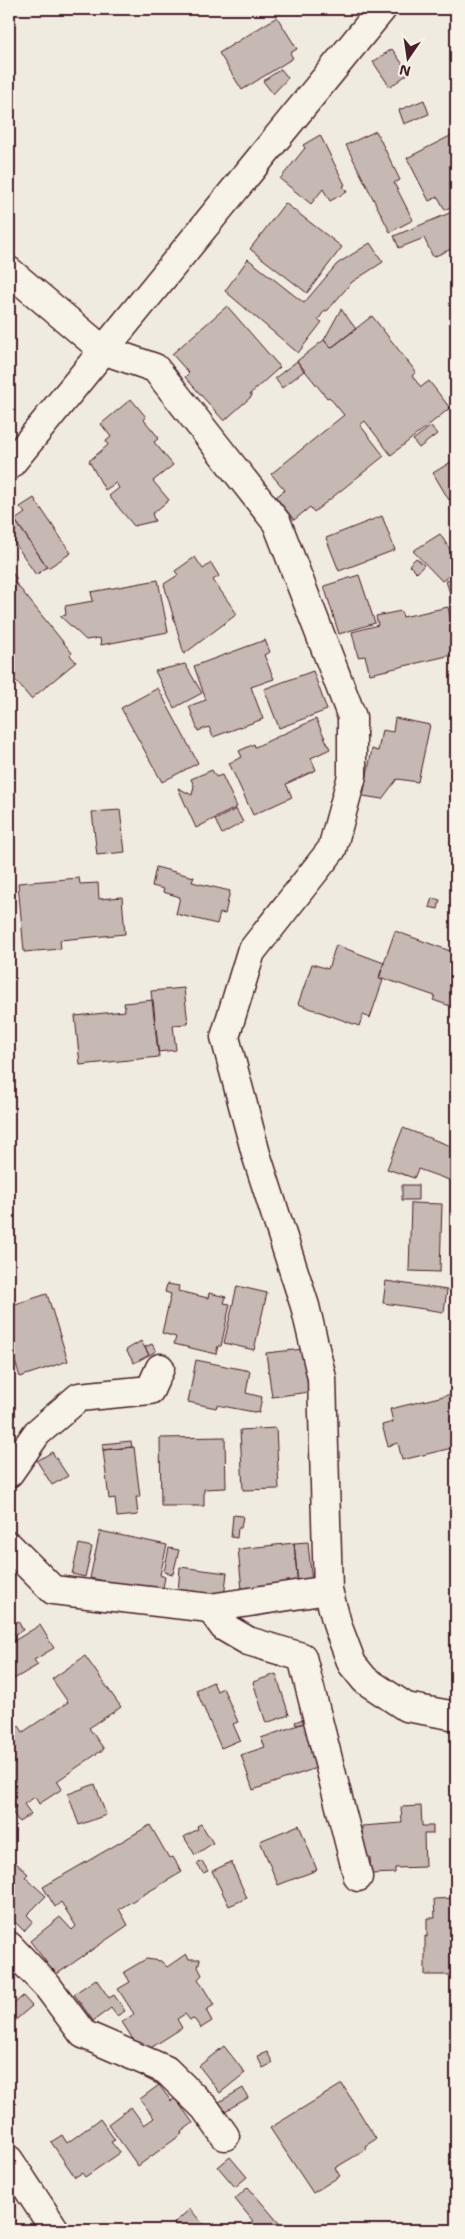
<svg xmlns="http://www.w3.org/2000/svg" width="465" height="2239" font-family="'Shantell Sans',sans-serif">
<rect width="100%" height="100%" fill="#f0ebe0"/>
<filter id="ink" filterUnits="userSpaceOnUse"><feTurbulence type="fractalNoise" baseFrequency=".02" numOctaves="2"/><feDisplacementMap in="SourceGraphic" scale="10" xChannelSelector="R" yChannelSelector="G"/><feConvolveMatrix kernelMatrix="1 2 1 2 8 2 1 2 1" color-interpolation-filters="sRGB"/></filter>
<g filter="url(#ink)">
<path fill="#c6b8b3" stroke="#4a1f2b" d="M277 17 297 49 290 53 293 58 242 90 219 53Z
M392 49 409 73 390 87 373 62Z
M281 69 288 78 273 94 263 81Z
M424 100 429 114 404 124 399 110Z
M376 131 400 180 394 183 413 220 390 232 346 145Z
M456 133V204L445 210 438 197 429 201 407 158Z
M320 135 345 185 343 186 347 192 330 201 323 189 311 204 280 179 305 148 303 145Z
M285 203 342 247 307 293 250 249Z
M452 212 456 222V247L433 257 424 238 399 248 394 236Z
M370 243 383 262 352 282 327 311 325 310 318 320 322 322 298 353 225 291 248 259 304 303 337 264Z
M227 306 280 367 250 394 252 396 224 421 185 377 189 373 172 354Z
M341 309 356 329 331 348 324 340Z
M372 316 416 372 412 376 421 387 429 381 450 408 391 455 365 421 360 425 384 456 314 512 310 507 294 520 276 497 285 490 271 474 344 415 329 397 327 398 297 361 324 340 331 348Z
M297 361 304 371 282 388 275 378Z
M131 399 146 417 144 420 159 438 154 442 173 465 153 481 169 500 152 514 155 521 134 526 109 496 119 488 116 483 105 490 89 461 108 445 106 441 111 437 101 424Z
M431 426 437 434 419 448 413 440Z
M456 459V496L449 500 433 473Z
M34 498 71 553 48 568 15 520 25 513 20 507Z
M382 516 395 550 339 571 326 538Z
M15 520 47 567 36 575 9 534V524Z
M440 534 456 559 453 561 456 571 442 581 413 551Z
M195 557 203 569 211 563 219 576 213 580 237 614 184 654 164 584 178 575 175 571Z
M416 558 424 565 417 573 409 565Z
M9 569 17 579 14 581 72 653 70 655 76 662 31 699 16 681 9 687Z
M359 575 375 623 339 634 324 586Z
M456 578V612L446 581Z
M158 580 168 632 101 645 100 638 86 640 60 616 66 615 65 606 93 601 91 592Z
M448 607 456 641V654L370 674 365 656 358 657 352 632 378 625 376 616 401 611 403 617Z
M265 640 270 652 264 655 274 679 251 687 263 719 213 737 209 727 198 731 189 706 206 700 194 666Z
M185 664 202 693 174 708 155 671Z
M313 671 327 710 279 728 264 689Z
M158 688 198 763 162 782 121 708Z
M395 718 430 725 418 782 397 779 382 799 363 796 372 749 378 751 382 730 393 732Z
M316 719 330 749 311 758 316 770 286 784 292 797 253 815 229 763 242 757 239 751 254 744 255 747Z
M212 770 216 777 222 775 237 807 196 828 178 788 192 795 194 786 191 779Z
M236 809 243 822 222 834 215 820Z
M120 810 125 852 97 855 92 812Z
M156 867 194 877 192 882 230 891 225 914 220 913 217 924 176 914 180 897 163 892 164 889 152 886Z
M79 878 80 884 98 883 99 899 122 897 125 934 60 940 61 949 24 952 18 883Z
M432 898 440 900 438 909 429 907Z
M395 931 456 953V1008L433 1000 435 996 379 977Z
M336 945 384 963 379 979 383 980 370 1018 363 1015 359 1026 298 1004 312 964 328 969Z
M184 988 188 1024 173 1025 176 1050 158 1052 151 991Z
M153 1000 159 1057 80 1065 75 1016 125 1011 124 1003Z
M403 1128 456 1148V1170L452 1181 418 1169 414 1178 387 1169Z
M402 1185H418V1200H402Z
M411 1203 442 1204 440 1272 409 1271Z
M386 1281 447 1290 444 1312 383 1303Z
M167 1284 179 1286 178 1291 208 1298 209 1293 226 1297 224 1303 230 1304 221 1346H218L216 1354 174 1344 176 1337 162 1333 171 1294 165 1292Z
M237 1286 267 1293 254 1350 224 1343Z
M47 1294 68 1361 20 1377 9 1342V1306Z
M141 1341 149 1355 134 1363 126 1350Z
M152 1344 156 1351 149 1355 145 1347Z
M303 1349 309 1392 272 1397 266 1353Z
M196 1360 250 1371 246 1393 262 1397 259 1413 217 1405 216 1408 188 1402Z
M456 1393V1447L402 1460 398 1443 388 1446 382 1425 393 1422 390 1409Z
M276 1428 279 1489 243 1490 240 1430Z
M225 1437 226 1488 204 1489V1506H161L160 1438Z
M131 1441 132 1447 103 1450 102 1444Z
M134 1447 140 1497H136L138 1515 117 1517 115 1498 109 1499 103 1450Z
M52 1452 68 1476 52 1485 37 1461Z
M233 1515 243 1516 241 1528H238L237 1538 231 1537Z
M100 1531 167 1545 160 1575 165 1577 162 1593 90 1578Z
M308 1542 312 1584 298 1585 294 1543Z
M294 1543 298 1585 242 1590 238 1549Z
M79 1544 92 1547 85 1577 72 1574Z
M169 1548 179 1550 173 1574 164 1572Z
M180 1567 227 1573 224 1597 178 1593Z
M18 1621 23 1630 9 1637V1626Z
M40 1625 54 1648 34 1660 38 1665 14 1679 9 1671V1644Z
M85 1656 121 1707 89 1728 104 1749 57 1781 62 1789 39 1804 35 1797 24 1804 31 1814 19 1822 11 1810 16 1807 9 1796V1733L19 1726 23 1732 68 1702 52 1679Z
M276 1674 289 1715 266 1723 253 1682Z
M213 1682 217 1691 223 1688 238 1722 233 1724 240 1740 221 1748 196 1690Z
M304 1709 307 1732 304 1723 296 1725 295 1722 303 1719 300 1711Z
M304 1723 319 1767 253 1790 241 1755 265 1747 261 1738Z
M95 1784 106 1815 79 1825 68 1794Z
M421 1806 422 1826H433V1834H424L425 1867 395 1868V1873L371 1874 370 1857 363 1858 362 1826 402 1823 401 1807Z
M201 1824 213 1843 195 1855 184 1837 198 1829 197 1826Z
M150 1825 169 1858 173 1857 182 1872 119 1909 128 1925 57 1974 53 1969 51 1972 45 1966 47 1963 30 1941 60 1917 72 1930 76 1926 61 1902 55 1907 43 1887Z
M299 1825 317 1870 278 1885 260 1841Z
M14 1861 28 1874 25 1877 46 1896 27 1915 33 1921 24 1931 13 1920 11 1922 9 1921V1863L11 1864Z
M202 1861 208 1871 203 1873 197 1864Z
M231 1862 247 1898 229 1906 212 1871Z
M456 1898V1975H425V1936L427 1937V1918H435L434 1899Z
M186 1954 189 1959H200L198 1967 202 1975 198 1979 214 2005 206 2010 212 2021 201 2028 194 2019 190 2020 185 2014 177 2019 182 2028 149 2049 143 2044 138 2047 122 2022 134 2014 118 1989 130 1982 124 1972 146 1959 161 1961 167 1967Z
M96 1979 109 1998 114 1995 125 2011 117 2016 111 2008 93 2021 74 1994Z
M23 1996 32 2006 12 2023 9 2019V2008Z
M224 2046 245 2073 220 2093 199 2066Z
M267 2052 273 2063 263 2068 257 2056Z
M146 2075 160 2081 159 2085 145 2078Z
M342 2084 376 2139 365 2146 367 2149 335 2168 340 2176 313 2193 270 2128Z
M159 2085 171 2101 175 2098 193 2123 181 2132 182 2134 138 2166 108 2124 131 2107 144 2125 154 2118 140 2099Z
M243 2088 248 2098 225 2111 219 2102Z
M456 2095V2125L451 2124Z
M100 2119 115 2140 111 2142 120 2153 85 2177 82 2173 75 2177 51 2142 62 2135 67 2143Z
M230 2157 247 2177 235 2187 218 2167Z
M248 2187 285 2230H242L253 2221 235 2199Z
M190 2209 208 2230H181L174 2223Z"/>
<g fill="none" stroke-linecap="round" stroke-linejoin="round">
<g stroke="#4a1f2b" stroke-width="31">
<path id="minor" d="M9 271 103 350 155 368 277 523 352 717V776L332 849 251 952 225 1037 256 1154 305 1306 322 1378 328 1590 338 1627 352 1664 365 1680 406 1707 456 1716
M9 466 382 9
M9 1473 37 1433 79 1397 150 1390 160 1368
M9 1546 53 1590 210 1608 224 1627 248 1641 302 1657 358 1877
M210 1608 328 1590
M9 1946 48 1987 83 2034 166 2070 205 2108 225 2136"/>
</g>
<g stroke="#4a1f2b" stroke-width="31">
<path id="major" d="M9 2160 55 2230"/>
</g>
<use href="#minor" stroke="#f7f3e8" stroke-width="28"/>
<use href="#major" stroke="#f7f3e8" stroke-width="28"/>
</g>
</g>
<rect width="465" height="2239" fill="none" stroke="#f7f3e8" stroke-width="30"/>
<rect x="15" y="15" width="435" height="2209" fill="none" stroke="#4a1f2b" stroke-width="2" filter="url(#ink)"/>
<g transform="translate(408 58) rotate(193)" stroke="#f7f3e8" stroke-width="4" paint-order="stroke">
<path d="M0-4L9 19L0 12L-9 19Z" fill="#4a1f2b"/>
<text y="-8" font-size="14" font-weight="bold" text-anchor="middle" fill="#4a1f2b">N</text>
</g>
</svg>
